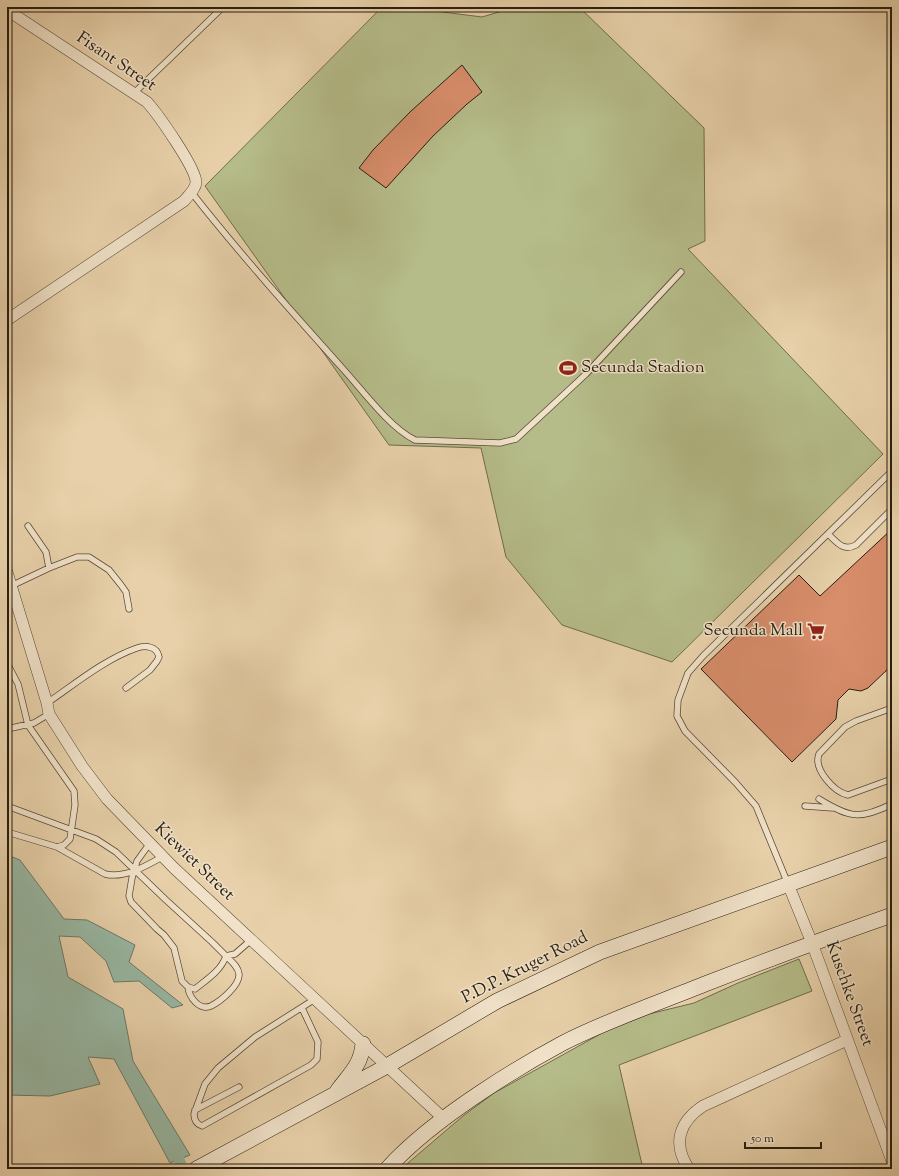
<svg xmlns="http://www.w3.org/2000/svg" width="899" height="1176" font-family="'Sorts Mill Goudy',serif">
<rect width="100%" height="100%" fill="#e8d1aa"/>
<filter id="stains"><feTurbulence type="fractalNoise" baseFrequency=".005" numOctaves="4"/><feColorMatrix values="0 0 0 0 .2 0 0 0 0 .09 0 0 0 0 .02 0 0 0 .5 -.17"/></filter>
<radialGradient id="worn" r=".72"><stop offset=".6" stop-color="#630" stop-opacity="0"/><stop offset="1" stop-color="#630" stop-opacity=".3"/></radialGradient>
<path fill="#b5bc89" stroke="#6e6c4c" d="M382 7H403L482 17 516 7H579L704 128 705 241 688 249 883 454 672 662 562 625 506 557 481 448 389 445 205 186Z
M799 959 812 991 619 1065 643 1169H401L463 1116 494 1093 604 1032 649 1014 694 1003 738 983Z"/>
<path fill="#98b8a4" stroke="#6b7a69" d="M7 855 20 860 64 919 87 920 135 945 129 962 183 1005 172 1008 139 981 114 982 106 961 80 937 59 936 68 977 123 1009 133 1061 190 1155 170 1163 114 1059 88 1057 100 1084 50 1096 7 1095Z"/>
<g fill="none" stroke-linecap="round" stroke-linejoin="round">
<path stroke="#98b8a4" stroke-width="11" d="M179 1160 183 1169"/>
</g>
<path fill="#d88d6b" stroke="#271d10" d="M462 65 482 92 467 104 433 136 386 188 359 168 373 150 410 112Z
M892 529V677L890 667 868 688 861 691 849 689 838 700 836 719 792 762 701 669 799 575 820 596Z"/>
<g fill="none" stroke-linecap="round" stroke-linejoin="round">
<g stroke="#574a36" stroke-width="7">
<path id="lane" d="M134 93 223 7
M192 193C240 254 292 312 344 370 363 391 390 428 415 440L500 443 516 439 586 374 681 272
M28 526 46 552 49 568
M828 534C837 542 843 552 856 545L892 509
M11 586 49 568 77 557H89L109 570 121 585 126 592 129 609
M7 663 18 684 28 725 74 791 75 805 70 839 64 845 57 847 7 832
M47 703C75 684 105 659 137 648 145 645 157 646 159 657L157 661 150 670 126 688
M892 708 856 721 845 727 819 754C813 769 834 792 848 795L892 779
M7 729 34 723 49 714
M819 799C850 818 860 820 892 804
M7 806 96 839 116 852 166 900 212 942 226 956C221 971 206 980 195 989L188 987 182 981 174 948 164 935 157 929 131 902 129 896 132 878 137 861 150 843
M805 806 833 808
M57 847 105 874C124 879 146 866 162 857
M788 884 756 806 736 783 685 731 677 716 678 700 688 673 703 656 892 471
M226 956 235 954 251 940
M188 987C189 997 199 1011 211 1006 221 1001 240 985 239 974 238 966 231 961 226 956
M302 1008 318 1042 317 1059 311 1065 202 1126C196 1124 194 1120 194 1114L205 1084 218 1068 255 1037 315 999
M195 1110 239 1087"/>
</g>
<g stroke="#574a36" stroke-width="12">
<path id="street" d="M7 10 147 102C157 113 197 169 196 183 195 190 188 196 184 201L7 320
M7 572 47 703 49 714 82 766 107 799 174 868 443 1118
M788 884 812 943 892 1161
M689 1169C672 1144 679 1122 703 1106L847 1040"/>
</g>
<g stroke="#271d10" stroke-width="16">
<path id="secondary" d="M338 1090C350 1074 361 1065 363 1044
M196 1169 387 1066 497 1001 600 952 892 847
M387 1169C414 1139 447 1115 480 1093 507 1075 535 1058 563 1043 608 1020 658 1003 705 984 767 960 829 937 892 915"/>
</g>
<use href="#lane" stroke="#f0e1c8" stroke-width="5.5"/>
<use href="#street" stroke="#f0e1c8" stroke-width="11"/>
<use href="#secondary" stroke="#f0e1c8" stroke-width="15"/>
</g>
<defs>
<g id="stadium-bare" transform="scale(1.38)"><path d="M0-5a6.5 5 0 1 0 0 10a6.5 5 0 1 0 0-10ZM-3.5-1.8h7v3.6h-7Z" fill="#8f2418" stroke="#f0e1c8" stroke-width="2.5" paint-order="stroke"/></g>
<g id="supermarket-bare" transform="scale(1.38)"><path d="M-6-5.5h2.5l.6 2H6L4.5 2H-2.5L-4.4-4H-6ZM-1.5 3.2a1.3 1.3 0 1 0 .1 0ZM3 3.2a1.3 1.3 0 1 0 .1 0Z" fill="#8f2418" stroke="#f0e1c8" stroke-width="2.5" paint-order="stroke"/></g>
</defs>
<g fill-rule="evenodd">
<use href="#stadium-bare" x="568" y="368"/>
<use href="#supermarket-bare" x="816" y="631"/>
</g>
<g text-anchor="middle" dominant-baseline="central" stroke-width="3" stroke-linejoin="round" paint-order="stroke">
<g font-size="17" fill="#271d10" stroke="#f0e1c8">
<text transform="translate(116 62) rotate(34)">Fisant Street</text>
<text transform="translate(194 862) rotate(44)">Kiewiet Street</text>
<text transform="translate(525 968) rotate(-27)">P.D.P. Kruger Road</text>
<text transform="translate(849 994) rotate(70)">Kuschke Street</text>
</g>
<g font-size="17" fill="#271d10" stroke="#f0e1c8" text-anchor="start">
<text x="581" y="368">Secunda Stadion</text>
<text x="803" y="631" text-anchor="end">Secunda Mall</text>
</g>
</g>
<rect width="899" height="1176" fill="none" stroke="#e8d1aa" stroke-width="24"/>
<rect x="8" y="8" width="883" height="1160" fill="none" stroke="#271d10" stroke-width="2"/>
<rect x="12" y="12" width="875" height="1152" fill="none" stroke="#271d10"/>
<path d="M745 1142v6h76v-6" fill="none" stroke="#271d10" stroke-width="2"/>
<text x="751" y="1142" font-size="12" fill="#271d10" stroke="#f0e1c8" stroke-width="3" paint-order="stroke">50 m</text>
<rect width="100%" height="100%" filter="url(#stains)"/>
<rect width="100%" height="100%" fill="url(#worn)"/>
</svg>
